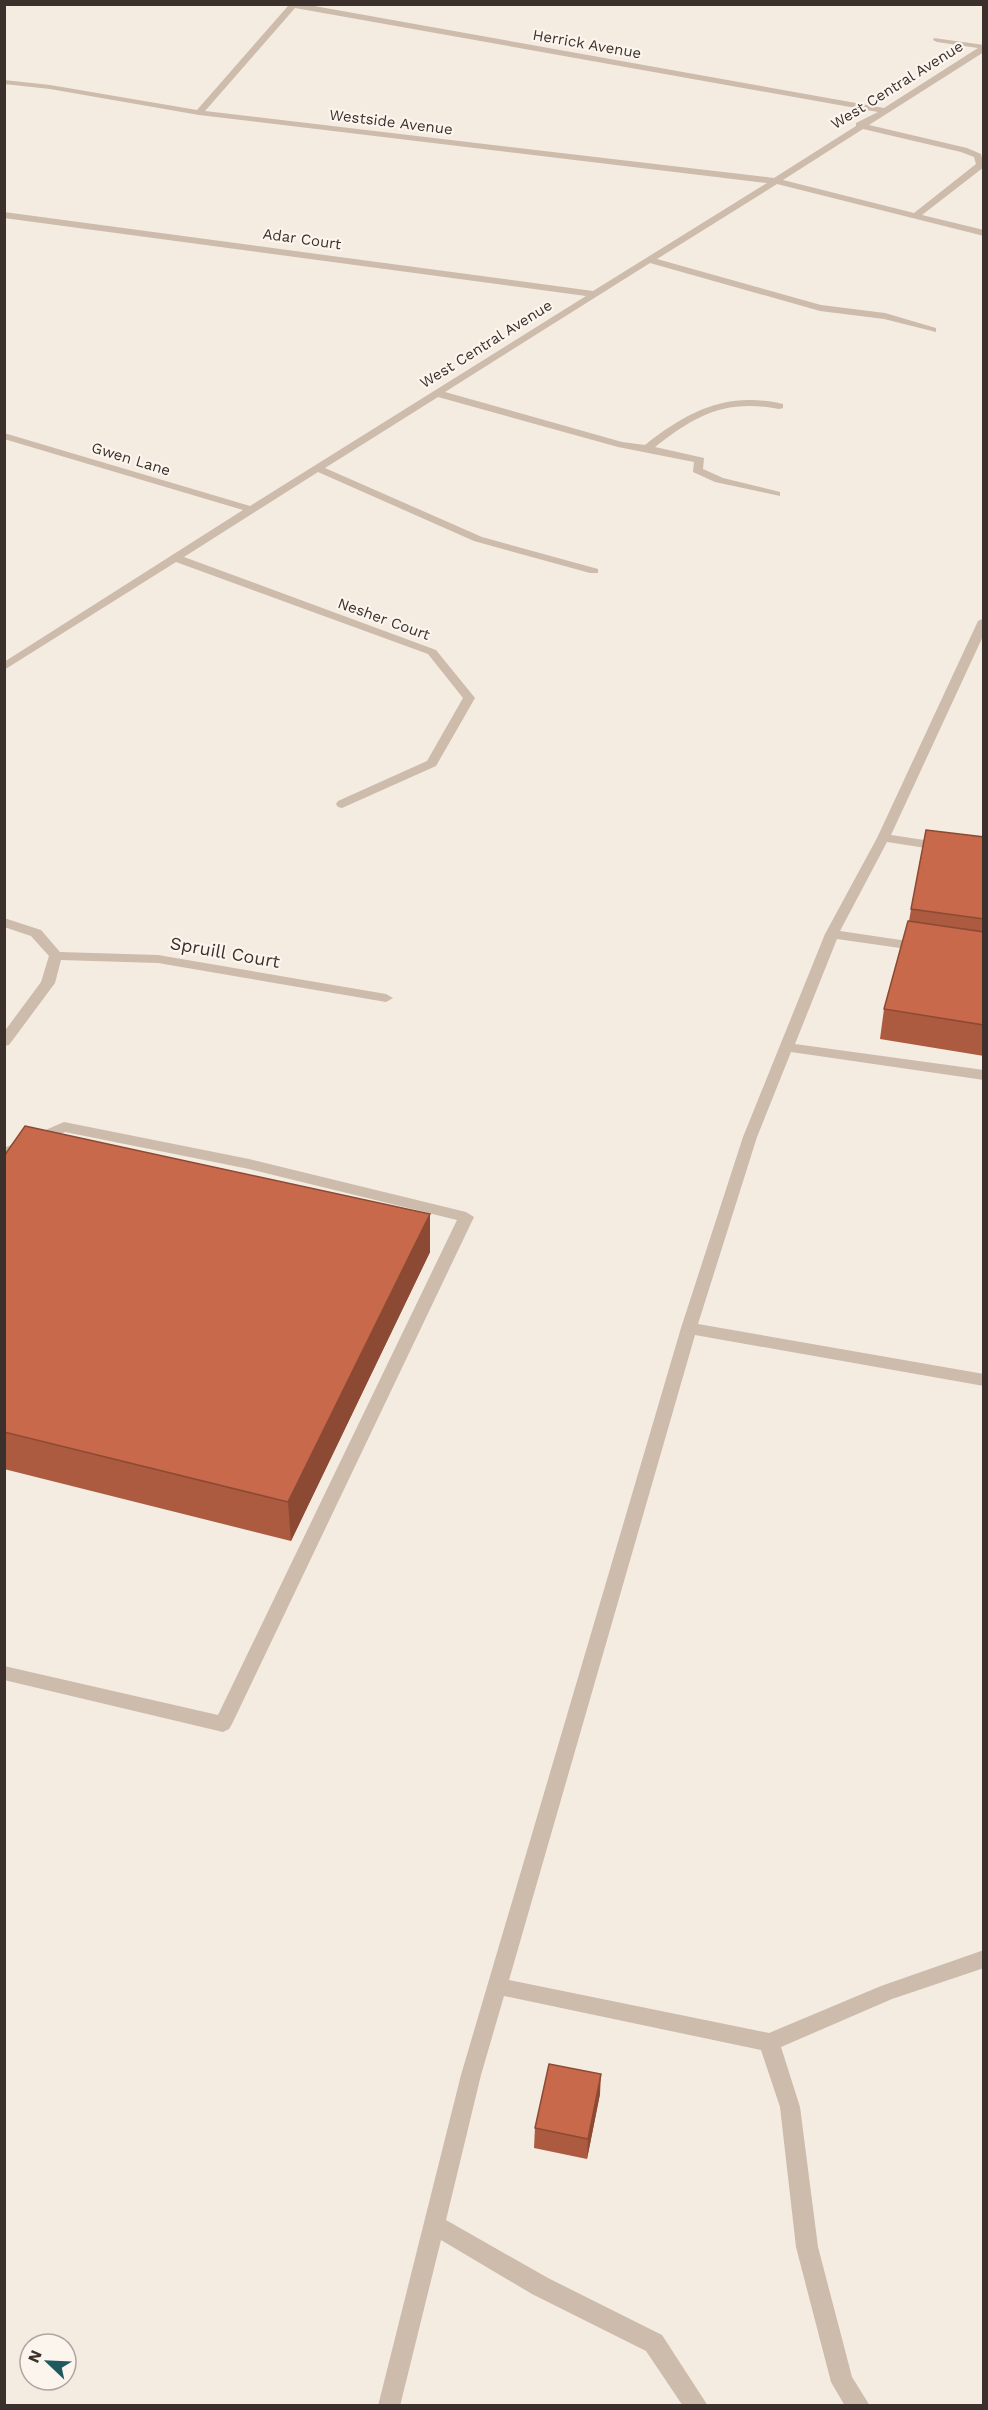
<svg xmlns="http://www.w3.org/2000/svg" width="988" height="2410" font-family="'Work Sans',sans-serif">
<rect width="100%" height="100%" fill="#f4ebe1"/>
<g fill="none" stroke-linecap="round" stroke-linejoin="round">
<path fill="#cdbbac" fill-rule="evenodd" d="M284 4H303L884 108 978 48 937 42 933 40 934 38 984 45V52L869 125 967 148 981 154 984 167 922 215 984 230V236L777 184 657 259 821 305 885 313 936 328V332L884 319 820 311 650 263 445 392 622 442 645 445C688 411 727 391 783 404V408L779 409C726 399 697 414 655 447L704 458 703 469 723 478 780 492V496L715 482 693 472 694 462 618 447 438 397 325 468 482 537 598 569V573H590L474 541 318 472 184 557 436 650 475 698 436 766 342 808 338 807 336 804 338 801 427 761 463 698 428 654 176 562 4 670V662L243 510 4 439V433L250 506 586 296 4 218V212L593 291 767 183 199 115 50 89 4 84V80L50 85 197 110 288 6ZM295 8 878 112 856 123V126L774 178 205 111ZM863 129 961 152 974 157 976 164 914 213 783 180Z
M984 618V634L891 835 984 849V857L887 842 840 931 921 943 928 947 921 951 837 939 795 1044 984 1070V1080L791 1052 757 1137 698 1324 984 1374V1386L695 1335 509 1980 769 2033 881 1986 984 1950V1968L892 1999 781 2047 800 2107 818 2247 852 2377 870 2406H845L831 2382 796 2247 780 2107 761 2050 504 1996 481 2075 446 2220 548 2278 662 2335 708 2406H683L646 2351 532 2294 441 2240 400 2406H378L461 2075 681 1328 743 1137 825 934 877 838 978 621Z
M4 918 41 930 60 952 158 955 386 994 393 998 386 1002 158 963 61 960 55 983 9 1045 4 1046V1032L41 982 49 956 31 936 4 927Z
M64 1122 249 1159 466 1212 474 1217 232 1724 229 1729 223 1732 4 1680V1666L218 1715 457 1220 249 1169 65 1132 14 1155 4 1163V1148Z"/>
</g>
<path fill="#ac5a40" d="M984 837V1056L880 1039 884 1009 909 921 911 909Z
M4 1156 430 1252 291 1541 4 1469Z
M600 2094 587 2159 534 2148 535 2128Z"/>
<path fill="#8c4a34" d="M430 1214V1252L291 1541 288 1502Z
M601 2074 600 2094 587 2159 588 2139Z"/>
<path fill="#c8694b" stroke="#8c4a34" stroke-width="1.5" d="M926 830 984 837V919L911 909Z
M908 921 984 932V1025L884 1009Z
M25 1126 430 1214 288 1502 4 1432V1156Z
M549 2064 601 2074 588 2139 535 2128Z"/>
<g text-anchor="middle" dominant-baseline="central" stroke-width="4.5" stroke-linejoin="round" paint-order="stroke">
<g font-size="15" fill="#3b302b" stroke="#fbf5ee">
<text transform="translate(587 44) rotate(10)">Herrick Avenue</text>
<text transform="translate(897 85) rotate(-32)">West Central Avenue</text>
<text transform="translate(391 122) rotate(7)">Westside Avenue</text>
<text transform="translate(302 239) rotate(8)">Adar Court</text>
<text transform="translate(486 344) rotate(-32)">West Central Avenue</text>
<text transform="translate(131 459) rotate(17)">Gwen Lane</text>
<text transform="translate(384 619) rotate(20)">Nesher Court</text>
</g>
<g font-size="18" fill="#3b302b" stroke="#fbf5ee">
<text transform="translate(225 952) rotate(10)">Spruill Court</text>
</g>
</g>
<rect width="988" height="2410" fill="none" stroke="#3b302b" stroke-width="12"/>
<g transform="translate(48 2362) rotate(293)"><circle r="28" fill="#fbf5ee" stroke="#aea6a0" stroke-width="1.5"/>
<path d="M0-4.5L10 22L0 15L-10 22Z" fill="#1f5a5e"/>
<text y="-9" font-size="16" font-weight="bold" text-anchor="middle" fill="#3b302b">N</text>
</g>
</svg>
